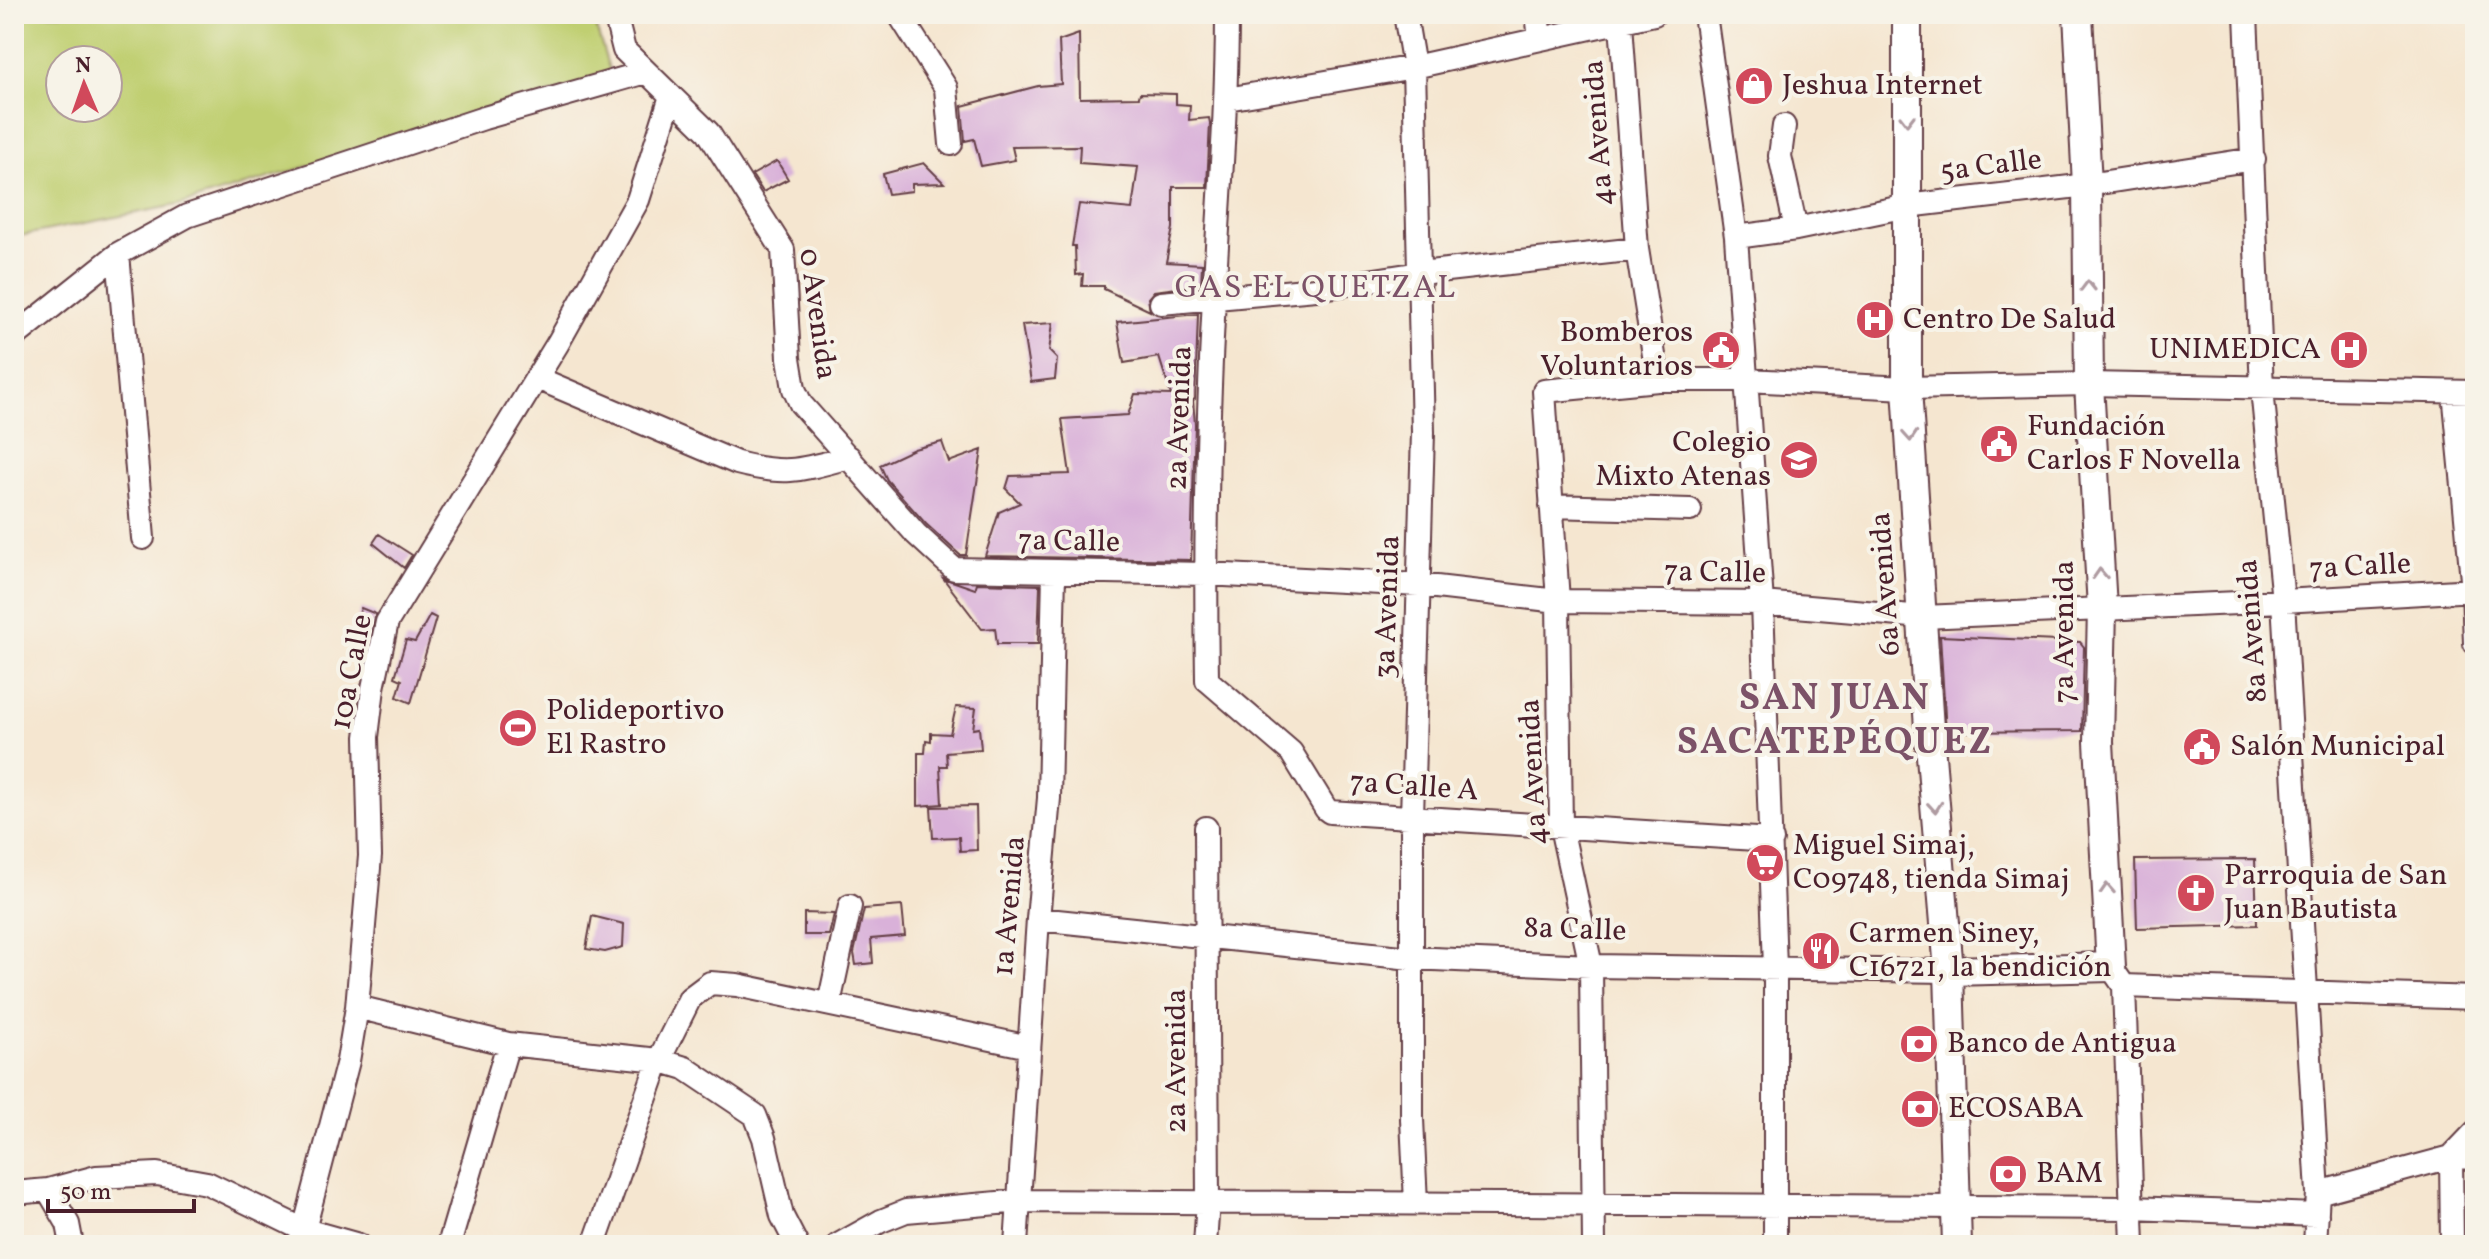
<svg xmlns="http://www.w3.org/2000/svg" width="2489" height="1259" font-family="Vollkorn,serif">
<rect width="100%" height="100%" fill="#f7f3e8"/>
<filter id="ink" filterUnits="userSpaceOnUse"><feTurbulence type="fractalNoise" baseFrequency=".0125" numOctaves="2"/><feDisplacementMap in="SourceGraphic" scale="16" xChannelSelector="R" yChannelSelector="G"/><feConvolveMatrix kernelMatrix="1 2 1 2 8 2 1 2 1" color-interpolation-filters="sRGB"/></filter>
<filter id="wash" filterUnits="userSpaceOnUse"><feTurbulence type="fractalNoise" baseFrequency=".006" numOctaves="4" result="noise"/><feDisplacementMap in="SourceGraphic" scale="32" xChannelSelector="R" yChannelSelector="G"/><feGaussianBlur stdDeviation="1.8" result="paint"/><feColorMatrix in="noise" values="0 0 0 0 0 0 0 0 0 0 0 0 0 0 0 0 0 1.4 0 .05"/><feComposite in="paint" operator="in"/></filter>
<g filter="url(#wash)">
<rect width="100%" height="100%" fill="#f5e6d0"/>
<path fill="#c0cf71" stroke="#85774e" stroke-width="2" fill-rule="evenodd" d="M14 14H592L611 75 182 204 14 237ZM60 60H108V108H60Z"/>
<g id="blocks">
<path fill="#d9b1d9" d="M1079 34 1080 98 1139 97 1140 93 1176 94V104L1190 105 1189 120 1209 118 1210 123 1207 187H1173V228L1166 262 1202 264 1201 285 1154 291 1148 298 1150 311 1104 289V286H1082L1083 274 1076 275 1075 246H1072L1079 204 1132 209 1138 167 1079 163 1080 146 1012 147 1015 160 981 166 974 139 965 141 962 106 1038 86 1061 84 1059 41Z
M777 161 788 179 763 192 752 175Z
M924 163 944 183 912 184V191L888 194 883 174Z
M1198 314 1195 399 1193 400 1195 424 1191 560 985 556 999 512 1020 503 1006 489 1010 476 1070 474 1062 419 1128 415 1135 394 1171 395 1159 357 1124 363 1117 322Z
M1053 323 1049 351 1057 359 1055 379 1031 382 1022 325Z
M942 442 949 462 982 450 966 555H960L926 524 887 480 880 465 914 449Z
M379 534 412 555 404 568 373 543Z
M943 578 975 589 977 583 1040 585 1038 644H997L995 628 982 629Z
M361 608 376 614 369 641 352 634Z
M430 615 436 618 411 703 397 697 402 680 395 677 406 640 415 642Z
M1940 636 2080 642 2084 647 2082 731 1946 732Z
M956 707 976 708 973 729 979 728 981 749 946 752 947 766H940L942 804 918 806V753H925L926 740 931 741V733L950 734Z
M976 806 977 850 960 851 959 837 933 838 931 807Z
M2255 859 2257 925 2137 928 2135 860Z
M902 906 905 936 871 939 873 963 856 965 854 953 864 909Z
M804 913 834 914 829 935H804Z
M592 916 624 924 623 947 605 952 586 949Z"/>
</g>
</g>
<g filter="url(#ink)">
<use href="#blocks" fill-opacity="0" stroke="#643d44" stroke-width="2"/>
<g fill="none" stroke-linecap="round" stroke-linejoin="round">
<g stroke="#643d44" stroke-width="26">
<path id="minor" d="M615 14 624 50 708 132 783 250 789 358 794 389 801 404 916 534 954 569 1206 574 1419 585 1558 601 1762 603 1923 617 2283 601 2475 590
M899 14 946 88 951 144
M1227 14C1227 109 1219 203 1214 298 1207 425 1205 553 1207 680L1291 752 1326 809 1330 812 1772 840
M1405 14 1414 67 1423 432 1412 817V1119L1416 1203
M1537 14 1540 39
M1705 14 1736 237 1762 603 1775 968V1245
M2246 14 2262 389 2283 601 2318 1193 2315 1244
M1621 23 1637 249 1658 380
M1227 99 1414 67 1654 14
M1784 126 1780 156 1796 229
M1736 237 1796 229 1907 206 2087 185 2254 159
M118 254 143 538
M1161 303 1316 289 1420 273 1637 249
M14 337 118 254 187 216 484 118 646 72
M537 378 737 463C787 476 801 470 849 457
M2454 392 2473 590 2475 643
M1551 506 1690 510
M1038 919 1411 958 1591 966 1949 971
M2115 973 2124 986 2133 1245
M2124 986 2475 998
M829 1004 850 906
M357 1007 508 1044 659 1060 685 1068 755 1115 764 1138 782 1216 797 1245
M48 1190 68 1224 72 1245
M14 1193 48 1190 96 1177 157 1174 207 1183 302 1229 359 1245
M2318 1193 2451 1157 2475 1158
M300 1245 348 1061 357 1007 370 856 367 737 373 688 387 622 558 343 638 200 671 96
M449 1245 508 1044
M594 1245 659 1060 690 998 710 983 737 985 1029 1047
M838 1245 881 1221 906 1211 1021 1201 2131 1208 2317 1215
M1016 1245 1038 919 1049 798 1054 572
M1205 1245 1208 1201 1206 828
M1594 1245 1591 966 1561 827 1558 601 1544 391 1658 380H1746L1907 388 2089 384 2475 392
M2452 1245 2451 1157 2475 1132"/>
</g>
<g stroke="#643d44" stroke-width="32">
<path id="major" d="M1907 14V388L1930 744 1949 971 1957 1245
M1949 971 2111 967 2099 742 2102 608 2089 384 2087 185 2078 14"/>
</g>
<use href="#minor" stroke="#fff" stroke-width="22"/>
<use href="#major" stroke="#fff" stroke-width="28"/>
</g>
<defs><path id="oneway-chevron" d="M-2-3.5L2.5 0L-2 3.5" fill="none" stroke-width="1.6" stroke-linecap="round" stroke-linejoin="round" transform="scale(2)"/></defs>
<g stroke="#ae9aa0">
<use href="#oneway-chevron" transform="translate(1907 120) rotate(90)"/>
<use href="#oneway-chevron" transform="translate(2088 286) rotate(-91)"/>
<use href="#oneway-chevron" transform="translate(1910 436) rotate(86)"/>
<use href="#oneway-chevron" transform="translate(2100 574) rotate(-93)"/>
<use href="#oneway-chevron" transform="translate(1935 807) rotate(85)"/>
<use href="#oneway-chevron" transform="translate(2107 889) rotate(-93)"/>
</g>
</g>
<defs>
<g id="shop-disc" transform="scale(2)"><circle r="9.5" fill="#d1495b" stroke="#f7f3e8"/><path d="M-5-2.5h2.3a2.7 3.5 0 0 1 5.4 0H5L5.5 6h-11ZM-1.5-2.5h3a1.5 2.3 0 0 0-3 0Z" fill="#fff"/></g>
<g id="hospital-disc" transform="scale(2)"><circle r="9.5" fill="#d1495b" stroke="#f7f3e8"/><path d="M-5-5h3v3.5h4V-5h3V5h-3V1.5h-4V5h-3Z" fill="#fff"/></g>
<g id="civic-disc" transform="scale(2)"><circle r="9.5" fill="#d1495b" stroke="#f7f3e8"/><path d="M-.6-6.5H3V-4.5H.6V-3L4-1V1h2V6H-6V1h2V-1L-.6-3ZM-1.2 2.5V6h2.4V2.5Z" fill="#fff"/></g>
<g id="school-disc" transform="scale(2)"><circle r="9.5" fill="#d1495b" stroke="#f7f3e8"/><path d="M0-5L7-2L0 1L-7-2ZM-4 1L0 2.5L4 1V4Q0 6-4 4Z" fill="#fff"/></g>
<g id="stadium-disc" transform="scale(2)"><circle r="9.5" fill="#d1495b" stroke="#f7f3e8"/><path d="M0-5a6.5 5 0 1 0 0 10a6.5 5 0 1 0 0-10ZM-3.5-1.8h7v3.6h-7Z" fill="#fff"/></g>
<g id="supermarket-disc" transform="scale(2)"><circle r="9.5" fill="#d1495b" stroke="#f7f3e8"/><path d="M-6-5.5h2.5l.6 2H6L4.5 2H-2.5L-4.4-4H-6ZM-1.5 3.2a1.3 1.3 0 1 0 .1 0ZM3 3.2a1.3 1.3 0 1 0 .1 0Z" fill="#fff"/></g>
<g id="church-disc" transform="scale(2)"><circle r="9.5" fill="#d1495b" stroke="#f7f3e8"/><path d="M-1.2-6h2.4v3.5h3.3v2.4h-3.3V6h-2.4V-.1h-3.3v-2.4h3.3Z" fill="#fff"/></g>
<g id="restaurant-disc" transform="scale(2)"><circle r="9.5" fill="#d1495b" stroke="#f7f3e8"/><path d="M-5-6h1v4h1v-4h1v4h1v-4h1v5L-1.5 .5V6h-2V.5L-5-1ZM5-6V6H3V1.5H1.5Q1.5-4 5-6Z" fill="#fff"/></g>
<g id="bank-disc" transform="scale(2)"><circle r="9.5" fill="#d1495b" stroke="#f7f3e8"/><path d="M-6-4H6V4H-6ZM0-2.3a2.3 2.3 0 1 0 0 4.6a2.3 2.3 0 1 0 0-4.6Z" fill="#fff"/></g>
</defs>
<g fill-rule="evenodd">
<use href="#shop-disc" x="1754" y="86"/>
<use href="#hospital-disc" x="1875" y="320"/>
<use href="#civic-disc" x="1721" y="350"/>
<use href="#hospital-disc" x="2349" y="350"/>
<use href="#civic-disc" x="1999" y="444"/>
<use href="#school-disc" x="1799" y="460"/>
<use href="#stadium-disc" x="518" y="728"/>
<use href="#civic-disc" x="2202" y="747"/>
<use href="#supermarket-disc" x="1765" y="863"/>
<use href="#church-disc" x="2196" y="893"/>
<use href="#restaurant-disc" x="1821" y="951"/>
<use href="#bank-disc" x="1919" y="1044"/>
<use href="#bank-disc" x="1920" y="1109"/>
<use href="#bank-disc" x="2008" y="1174"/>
</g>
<g text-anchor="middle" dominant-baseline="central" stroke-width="8" stroke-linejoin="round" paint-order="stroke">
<g font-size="30" fill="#4a1f2b" stroke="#f7f3e8" text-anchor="start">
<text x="1782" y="86">Jeshua Internet</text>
<text x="1903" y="320">Centro De Salud</text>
<text x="1693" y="333" text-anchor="end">Bomberos<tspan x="1693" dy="34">Voluntarios</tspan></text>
<text x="2321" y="350" text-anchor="end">UNIMEDICA</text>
<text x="2027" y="427">Fundación<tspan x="2027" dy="34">Carlos F Novella</tspan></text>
<text x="1771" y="443" text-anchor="end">Colegio<tspan x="1771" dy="34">Mixto Atenas</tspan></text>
<text x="546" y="711">Polideportivo<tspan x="546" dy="34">El Rastro</tspan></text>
<text x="2230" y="747">Salón Municipal</text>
<text x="1793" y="846">Miguel Simaj,<tspan x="1793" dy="34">C09748, tienda Simaj</tspan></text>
<text x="2224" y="876">Parroquia de San<tspan x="2224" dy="34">Juan Bautista</tspan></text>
<text x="1849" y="934">Carmen Siney,<tspan x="1849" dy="34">C16721, la bendición</tspan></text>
<text x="1947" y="1044">Banco de Antigua</text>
<text x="1948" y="1109">ECOSABA</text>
<text x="2036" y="1174">BAM</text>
</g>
<g font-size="30" fill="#4a1f2b" stroke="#f7f3e8">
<text transform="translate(1599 133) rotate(-94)">4a Avenida</text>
<text transform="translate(1991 166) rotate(-7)">5a Calle</text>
<text transform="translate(817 314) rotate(82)">0 Avenida</text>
<text transform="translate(1180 418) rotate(-88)">2a Avenida</text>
<text transform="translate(1069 542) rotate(1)">7a Calle</text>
<text transform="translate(2360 567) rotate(-3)">7a Calle</text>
<text transform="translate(1715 573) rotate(1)">7a Calle</text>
<text transform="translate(1886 584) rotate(-94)">6a Avenida</text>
<text transform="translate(1388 607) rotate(-88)">3a Avenida</text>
<text transform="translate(2253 631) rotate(-94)">8a Avenida</text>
<text transform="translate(2065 632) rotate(-90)">7a Avenida</text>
<text transform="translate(352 672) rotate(-79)">10a Calle</text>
<text transform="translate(1534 772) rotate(-93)">4a Avenida</text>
<text transform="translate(1414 787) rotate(4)">7a Calle A</text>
<text transform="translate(1010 906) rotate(-85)">1a Avenida</text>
<text transform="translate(1575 930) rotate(2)">8a Calle</text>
<text transform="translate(1177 1061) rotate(-90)">2a Avenida</text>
</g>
<g font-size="32" letter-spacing="2" fill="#7c5268" stroke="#f7f3e8">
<text x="1316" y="289">GAS EL QUETZAL</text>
</g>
<g font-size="38" font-weight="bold" letter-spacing="2" fill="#7c5268" stroke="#f7f3e8">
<text x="1835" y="699">SAN JUAN<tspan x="1835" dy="44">SACATEPÉQUEZ</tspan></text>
</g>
</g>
<rect width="2489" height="1259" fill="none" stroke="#f7f3e8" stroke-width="48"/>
<g transform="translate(84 84) rotate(358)"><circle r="38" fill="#f7f3e8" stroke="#b29e9c" stroke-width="2"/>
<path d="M0-6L14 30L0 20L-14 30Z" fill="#d1495b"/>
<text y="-12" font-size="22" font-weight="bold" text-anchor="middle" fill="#4a1f2b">N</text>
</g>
<path d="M48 1199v12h146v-12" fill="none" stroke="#4a1f2b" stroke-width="4"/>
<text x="60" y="1199" font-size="24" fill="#4a1f2b" stroke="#f7f3e8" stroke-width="6" paint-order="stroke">50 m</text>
</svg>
